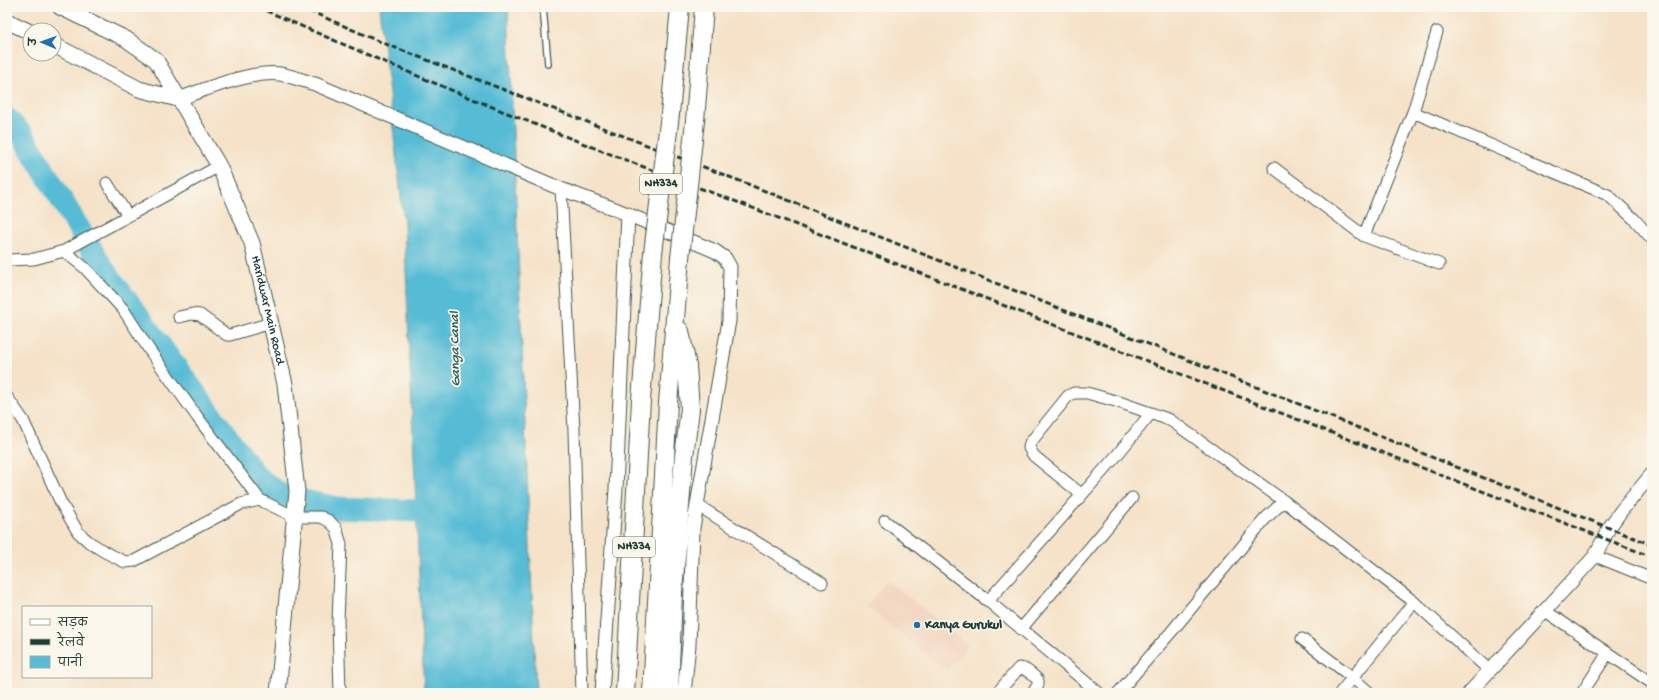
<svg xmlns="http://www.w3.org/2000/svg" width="1659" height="700" font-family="'Gochi Hand','Playpen Sans Deva',sans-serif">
<rect width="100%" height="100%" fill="#fbf7ec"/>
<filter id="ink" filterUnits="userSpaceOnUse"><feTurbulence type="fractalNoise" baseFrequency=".025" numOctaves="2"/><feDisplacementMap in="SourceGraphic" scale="8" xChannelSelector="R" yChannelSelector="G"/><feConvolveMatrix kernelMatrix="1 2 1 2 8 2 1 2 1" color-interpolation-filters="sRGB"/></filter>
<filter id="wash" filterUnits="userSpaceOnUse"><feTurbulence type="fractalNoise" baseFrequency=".012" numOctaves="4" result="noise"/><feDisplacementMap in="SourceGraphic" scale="16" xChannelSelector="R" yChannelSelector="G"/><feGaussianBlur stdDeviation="0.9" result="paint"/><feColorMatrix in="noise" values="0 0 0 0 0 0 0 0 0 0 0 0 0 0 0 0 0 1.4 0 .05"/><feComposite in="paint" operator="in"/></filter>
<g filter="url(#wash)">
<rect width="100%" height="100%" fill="#f5e2c8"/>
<path fill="#f2d4be" d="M887 580 968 645 947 671 867 606Z"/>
<path fill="#57bcd5" stroke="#3b7c84" d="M379 7H508L536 693H424L404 223Z"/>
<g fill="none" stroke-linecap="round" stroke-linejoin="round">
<path stroke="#57bcd5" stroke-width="23" d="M7 119 23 136 102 267 257 477 284 497 338 508 448 512"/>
</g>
</g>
<g filter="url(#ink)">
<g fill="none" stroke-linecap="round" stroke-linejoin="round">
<g stroke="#3f564a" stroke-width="8">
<path id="service" d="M543 7 548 64"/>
</g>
<g stroke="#3f564a" stroke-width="13">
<path id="minor" d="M1413 112 1608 195 1634 219 1652 239
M1274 168 1364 236 1439 264
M107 183 128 216
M561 189 574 431 582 693
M1364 236 1413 112 1437 32
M64 251 85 268 123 309 150 351 198 418 260 500 295 517H321L329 521 336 528 341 544 338 622 340 693
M7 260 34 259 64 251 219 166
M179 317 192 314 200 315 227 335H230L271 323
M7 397 23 420 61 503 78 532 89 542 105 552 125 562 134 561 241 504 260 500
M1081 494 1034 456 1029 448 1030 443 1068 396 1074 393H1087L1119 402 1170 420 1284 501 1414 602 1489 670
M697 505 822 583
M885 521 988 601
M1595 556 1652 579
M1544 610 1652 683
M1021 629 1132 498
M1302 639 1353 678 1370 693
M997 693 1019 668C1027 668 1032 675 1038 680V685L1033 693
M1099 693 988 601 1117 455 1151 413
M1118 693 1172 631 1265 519 1284 501
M1340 693 1414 602
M1582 693 1608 653"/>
</g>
<g stroke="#3f564a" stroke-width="15">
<path id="tertiary" d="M178 99C204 90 253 70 280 74 291 76 304 81 315 84L561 189 615 209 715 251 725 258 730 267 729 321 693 528 689 645 684 693
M602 693 616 489 628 214
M1469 693 1595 556 1609 528 1621 511 1652 474"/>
</g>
<g stroke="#3f564a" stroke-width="17">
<g id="secondary">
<path id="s1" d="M60 7 126 39 156 60 219 166 252 243 285 384 297 491 278 693"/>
<path d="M7 21 30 32"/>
<path d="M54 45 139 89 178 99"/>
</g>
</g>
<g stroke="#3f564a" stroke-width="20">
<path id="trunk" d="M670 114 680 7
M695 121 704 7
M625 693 641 400 653 253
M652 693 668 403 680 258
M669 693 673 592 684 456 690 409 687 366 680 331"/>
</g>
<use href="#service" stroke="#fff" stroke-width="5.5"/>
<use href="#minor" stroke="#fff" stroke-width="11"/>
<use href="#tertiary" stroke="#fff" stroke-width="13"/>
<use href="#secondary" stroke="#fff" stroke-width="15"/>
<use href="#trunk" stroke="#fff" stroke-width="18"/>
<path stroke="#1f3d34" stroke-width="3" stroke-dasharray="6 3" stroke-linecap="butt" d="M258 7C414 76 571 141 732 200L1652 557
M301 7 378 41 745 183 1652 545"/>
<g stroke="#3f564a" stroke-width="20" stroke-linecap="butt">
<path id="trunk-bridge" d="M653 253 670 114
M680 258 695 121"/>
</g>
<use href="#trunk-bridge" stroke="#fff" stroke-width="18"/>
</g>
</g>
<circle fill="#1f6fb2" stroke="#fbf7ec" stroke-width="1.5" cx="917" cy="625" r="4"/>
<g text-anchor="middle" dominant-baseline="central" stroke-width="3.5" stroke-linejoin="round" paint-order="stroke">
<g fill="#fbf7ec" stroke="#61756b" stroke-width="1">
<rect x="640" y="174" width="42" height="20" rx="3"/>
<rect x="613" y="537" width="42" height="20" rx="3"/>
</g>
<g font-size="12" font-weight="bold" fill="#1f3d34">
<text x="661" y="184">NH334</text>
<text x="634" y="547">NH334</text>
</g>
<g font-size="13" fill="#1f3d34" stroke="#fbf7ec">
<text stroke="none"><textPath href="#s1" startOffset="386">Haridwar Main Road</textPath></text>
</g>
<g font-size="13" font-weight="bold" fill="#1f3d34" stroke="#fbf7ec" text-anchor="start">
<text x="925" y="625">Kanya Gurukul</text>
</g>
<g font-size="14" font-style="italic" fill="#2d5d5c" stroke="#fbf7ec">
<text transform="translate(456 349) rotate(-91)">Ganga Canal</text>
</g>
</g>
<rect width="1659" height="700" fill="none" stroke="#fbf7ec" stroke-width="24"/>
<rect x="22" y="606" width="130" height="72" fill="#fbf7ec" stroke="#a3ada2"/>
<rect x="30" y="619" width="20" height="6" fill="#ffffff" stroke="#a3ada2"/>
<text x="58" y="626" font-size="12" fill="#1f3d34">सड़क</text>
<rect x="30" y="639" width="20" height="6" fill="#1f3d34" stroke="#a3ada2"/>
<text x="58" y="646" font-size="12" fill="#1f3d34">रेलवे</text>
<rect x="30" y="656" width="20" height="12" fill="#57bcd5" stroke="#a3ada2"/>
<text x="58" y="666" font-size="12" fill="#1f3d34">पानी</text>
<g transform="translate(42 42) rotate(272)"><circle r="19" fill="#fbf7ec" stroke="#a3ada2"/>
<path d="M0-3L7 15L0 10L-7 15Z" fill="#1f6fb2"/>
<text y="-6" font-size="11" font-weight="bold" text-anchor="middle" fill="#1f3d34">उ</text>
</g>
</svg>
